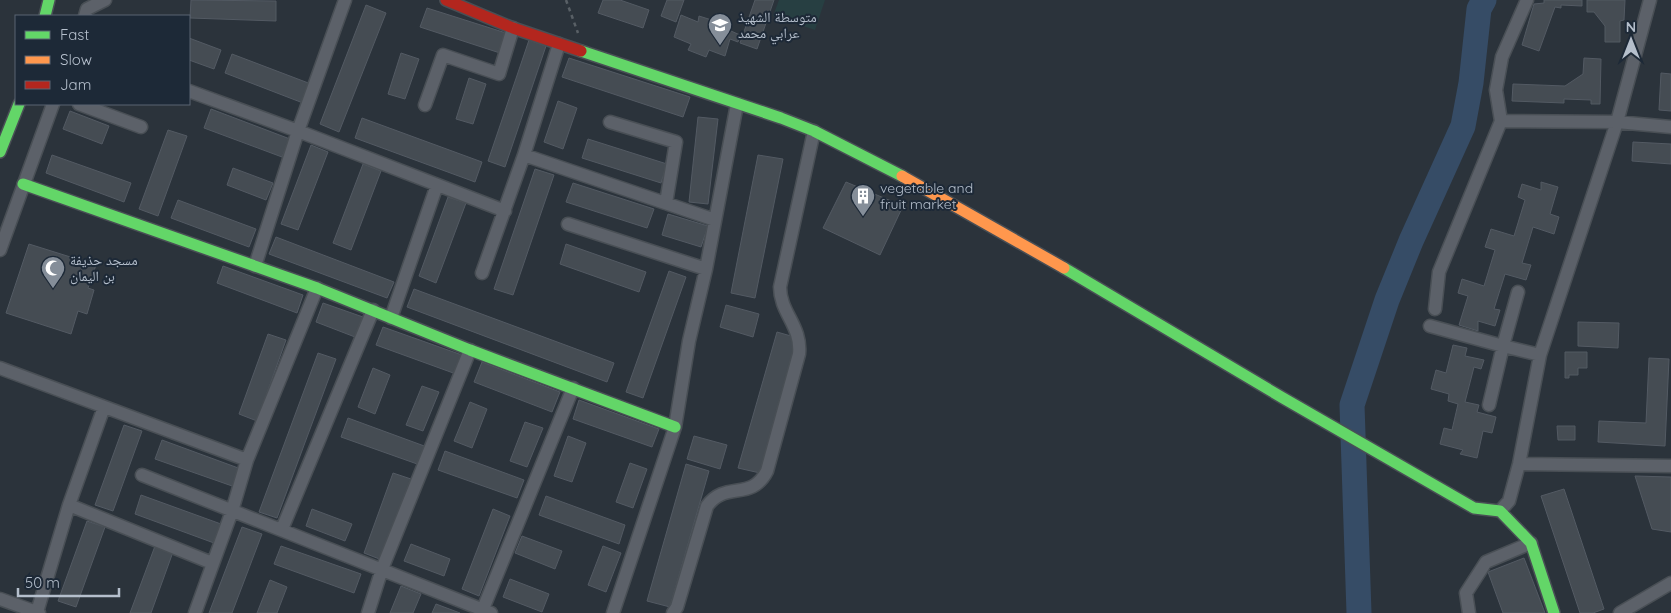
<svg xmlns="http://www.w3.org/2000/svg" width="1671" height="613" font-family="Quicksand,'Noto Naskh Arabic',sans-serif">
<rect width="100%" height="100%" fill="#2b333b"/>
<path fill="#273f42" d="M779 0H825L815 30 773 16Z"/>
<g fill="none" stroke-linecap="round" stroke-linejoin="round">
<path stroke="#364c66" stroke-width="25" d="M1359 613 1352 405 1387 300 1411 241 1463 126 1471 83 1479 9 1484 0"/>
</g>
<path fill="#454c53" stroke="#535a63" d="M191 0 276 1V21L190 18Z
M603 0H620L649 10 643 28 598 13Z
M667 0H684L676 22 661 16Z
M755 0H774L757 49 740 43Z
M1544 0H1582V6L1561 5V8L1555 7 1539 51 1522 45 1534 4 1544 3Z
M1587 0H1625L1624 20 1620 21V42H1605V26L1594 12H1587Z
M366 5 386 13 339 132 320 124Z
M427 8 506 33 500 53 420 27Z
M681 15 698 22 699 16 718 22 716 30 731 31 740 35 738 42 730 39 725 56 709 50 706 57 688 50 691 44 674 37Z
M189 38 221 50 214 69 189 60Z
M529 40 546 46 505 167 488 161Z
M401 53 419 59 405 99 388 94Z
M232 54 311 84 303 103 225 73Z
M569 58 690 97 683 117 562 77Z
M1584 58 1601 59 1600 104H1591V100L1564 99V103L1512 101 1513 84 1565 86 1583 74Z
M1661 73 1671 74V111L1659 110Z
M469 78 486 84 473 124 456 119Z
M558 101 577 108 563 149 544 142Z
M211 109 290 139 282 157 204 128Z
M70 111 109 126 102 144 63 129Z
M698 117 718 119 708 204 689 202Z
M362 118 482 162 475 182 355 138Z
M168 130 187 136 158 216 139 209Z
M588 139 667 164 661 183 582 158Z
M1633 142 1671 144V164L1632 161Z
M311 145 328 152 298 230 281 224Z
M52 155 131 183 124 202 46 173Z
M758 155 783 159 755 298 731 293Z
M363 164 381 171 351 250 333 243Z
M233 168 273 183 266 200 227 185Z
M535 169 554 175 513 295 494 289Z
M846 182 903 206 880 255 823 228Z
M1541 182 1558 187 1550 214 1559 217 1554 234 1533 227 1522 263 1531 265 1526 280 1505 274 1494 309 1500 310 1495 326 1478 321V331L1459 325 1468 296 1458 293 1462 279 1484 286 1495 250 1485 247 1491 229 1514 236 1525 200 1518 197 1522 184 1541 190Z
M573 183 654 209 647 228 566 202Z
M448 197 466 203 436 283 419 276Z
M178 200 256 229 249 247 171 218Z
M668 214 708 226 701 247 662 235Z
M276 237 394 282 387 298 269 254Z
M29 244 96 265 88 288 94 290 87 314 78 311 71 334 6 313Z
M566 244 646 272 639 292 560 264Z
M223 266 303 295 297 313 217 283Z
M669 271 686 277 643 398 626 392Z
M414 289 614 363 607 382 407 307Z
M323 303 363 317 355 337 316 322Z
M726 305 759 314 753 337 720 327Z
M1578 322 1619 323 1618 348 1578 346Z
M383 327 462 355 456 374 376 345Z
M777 332 798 338 760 473 738 468Z
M268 334 286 340 257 421 239 414Z
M1453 345 1467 348 1465 356 1484 360 1481 369 1474 367 1465 402 1479 405 1477 412 1496 417 1492 433 1483 431 1477 458 1460 454 1463 450 1440 444 1444 428 1452 430 1458 404 1448 401 1449 394 1431 389 1436 370 1446 373Z
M1565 352H1587V368H1578V375H1569V378H1565Z
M318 353 336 359 277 518 259 512Z
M1649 358 1669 359 1665 446 1598 442 1599 421 1646 423Z
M482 362 560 392 552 412 474 382Z
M373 368 390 375 375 414 358 407Z
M422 386 439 392 423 431 406 425Z
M579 400 659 429 652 447 573 419Z
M470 402 487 409 472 448 454 441Z
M348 418 427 447 420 465 341 437Z
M525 422 543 428 527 467 510 461Z
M124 425 142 431 113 511 95 505Z
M1557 426H1575V440H1558Z
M568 436 586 443 572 482 554 476Z
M694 436 727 445 720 469 687 459Z
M162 440 241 469 235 487 155 459Z
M445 451 524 480 517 498 438 470Z
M630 463 647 469 633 508 616 502Z
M686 464 709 471 670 607 647 601Z
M393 473 411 479 382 560 364 553Z
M1635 476 1671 477V532L1652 529Z
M1564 489 1604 609 1593 613H1580L1541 496Z
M141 495 221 524 214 543 135 514Z
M546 496 625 525 619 544 539 515Z
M312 509 352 524 345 541 306 526Z
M493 509 510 516 479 596 462 589Z
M87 521 105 527 76 607 58 601Z
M242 527 262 534 232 613H209Z
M522 536 562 551 555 569 515 553Z
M411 544 450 559 444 576 404 561Z
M155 546 173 552 151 613H130Z
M281 546 361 574 354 593 274 564Z
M603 546 621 553 606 592 588 585Z
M1524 558 1545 613H1503L1488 572Z
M510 579 549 594 542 612 503 597Z
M270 580 287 587 277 613H257Z
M401 586 421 594 413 613H390Z
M436 604 460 613H432Z"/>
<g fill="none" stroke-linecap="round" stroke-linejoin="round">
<g stroke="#494f55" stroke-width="15">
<path id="street" d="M85 16 87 9 105 0
M189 91 298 131 505 211
M79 104 141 127
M425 105 443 55 499 74 513 28
M1501 121 1617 122 1671 127
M610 122 676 142 666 203
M524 155 715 220
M568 224 706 269
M0 250 53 104
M255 266 298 131 345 0
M482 273 524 155 559 44
M1435 309 1439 272 1501 121 1496 90 1502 57 1527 0
M391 318 437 185
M1430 326 1503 346 1540 355
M0 368 247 460
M1489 405 1503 346 1518 292
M1519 464 1671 466
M142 475 491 613
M69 505 212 563
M1500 511 1509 501 1519 464 1540 355 1617 122 1650 0
M282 529 373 310
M0 599 39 613
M483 609 573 388
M37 612 69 505 104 407
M195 613 232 511 247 460 317 288
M368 613 382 569 470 350
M613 613 675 427 689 341 706 269 737 104
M673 613 677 607 707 506C726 480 751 502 767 471L799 354C802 326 780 313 780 287L814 131
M1469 613 1466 593 1486 562 1531 543
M1620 613 1671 583"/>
</g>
<g stroke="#494f55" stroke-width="14">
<path id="fast" d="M45 16 49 0
M581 51 781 118 814 131 902 176
M0 152 19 104
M23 184 317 288 470 350 675 427
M1064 268 1283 398 1474 508 1500 511 1531 543 1554 613"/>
</g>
<g stroke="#494f55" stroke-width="14">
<path id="slow" d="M902 176 1064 268"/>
</g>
<g stroke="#494f55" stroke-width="14">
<path id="jam" d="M446 0 513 28 581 51"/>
</g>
<path stroke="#596066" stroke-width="2.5" stroke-dasharray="4 4" stroke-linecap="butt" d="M566 0 578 33"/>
<use href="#street" stroke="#5c6169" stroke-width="12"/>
<use href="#fast" stroke="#63d668" stroke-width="11"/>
<use href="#slow" stroke="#ff974d" stroke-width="11"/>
<use href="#jam" stroke="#b3261e" stroke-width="11"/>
</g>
<defs>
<g id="school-pin" transform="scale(1.25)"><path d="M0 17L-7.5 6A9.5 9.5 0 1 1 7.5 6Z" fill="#858e99" stroke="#1d2937"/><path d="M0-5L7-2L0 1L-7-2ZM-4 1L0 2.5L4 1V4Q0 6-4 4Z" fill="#fff"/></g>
<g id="building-pin" transform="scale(1.25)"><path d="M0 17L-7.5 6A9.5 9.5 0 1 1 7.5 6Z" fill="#858e99" stroke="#1d2937"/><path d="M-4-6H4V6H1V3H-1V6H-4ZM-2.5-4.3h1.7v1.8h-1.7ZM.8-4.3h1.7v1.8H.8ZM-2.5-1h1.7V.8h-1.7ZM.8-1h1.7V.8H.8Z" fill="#fff"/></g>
<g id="mosque-pin" transform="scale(1.25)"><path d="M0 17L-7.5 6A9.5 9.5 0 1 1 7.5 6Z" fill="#858e99" stroke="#1d2937"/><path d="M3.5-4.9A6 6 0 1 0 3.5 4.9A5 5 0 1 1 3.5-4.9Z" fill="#fff"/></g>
</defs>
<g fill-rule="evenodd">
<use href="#school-pin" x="720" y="25"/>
<use href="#building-pin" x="863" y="196"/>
<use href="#mosque-pin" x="53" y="268"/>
</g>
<g text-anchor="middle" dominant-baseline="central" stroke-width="4" stroke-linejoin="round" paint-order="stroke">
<g font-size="14" fill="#b5bfcc" stroke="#1d2937" text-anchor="start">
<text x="738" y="17">متوسطة الشهيذ<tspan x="738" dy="16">عرابي محمد</tspan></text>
<text x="880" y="188">vegetable and<tspan x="880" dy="16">fruit market</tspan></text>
<text x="70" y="260">مسجد حذيفة<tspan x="70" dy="16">بن اليمان</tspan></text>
</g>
</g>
<rect x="15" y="15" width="175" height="90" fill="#1d2937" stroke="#5a6573"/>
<rect x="25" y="31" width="25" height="8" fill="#63d668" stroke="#5a6573"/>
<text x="60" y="40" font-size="15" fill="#b5bfcc">Fast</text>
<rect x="25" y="56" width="25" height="8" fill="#ff974d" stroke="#5a6573"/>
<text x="60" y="65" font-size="15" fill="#b5bfcc">Slow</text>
<rect x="25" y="81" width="25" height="8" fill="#b3261e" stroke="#5a6573"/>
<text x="60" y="90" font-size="15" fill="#b5bfcc">Jam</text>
<g transform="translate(1631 40)" stroke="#1d2937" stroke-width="4" paint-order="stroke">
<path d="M0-4L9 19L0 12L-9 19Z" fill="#b5bfcc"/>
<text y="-8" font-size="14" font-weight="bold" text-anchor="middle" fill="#b5bfcc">N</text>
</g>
<path d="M18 588v8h101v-8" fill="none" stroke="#b5bfcc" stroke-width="2.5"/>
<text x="25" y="588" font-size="15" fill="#b5bfcc" stroke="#1d2937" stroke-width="4" paint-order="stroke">50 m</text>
</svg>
